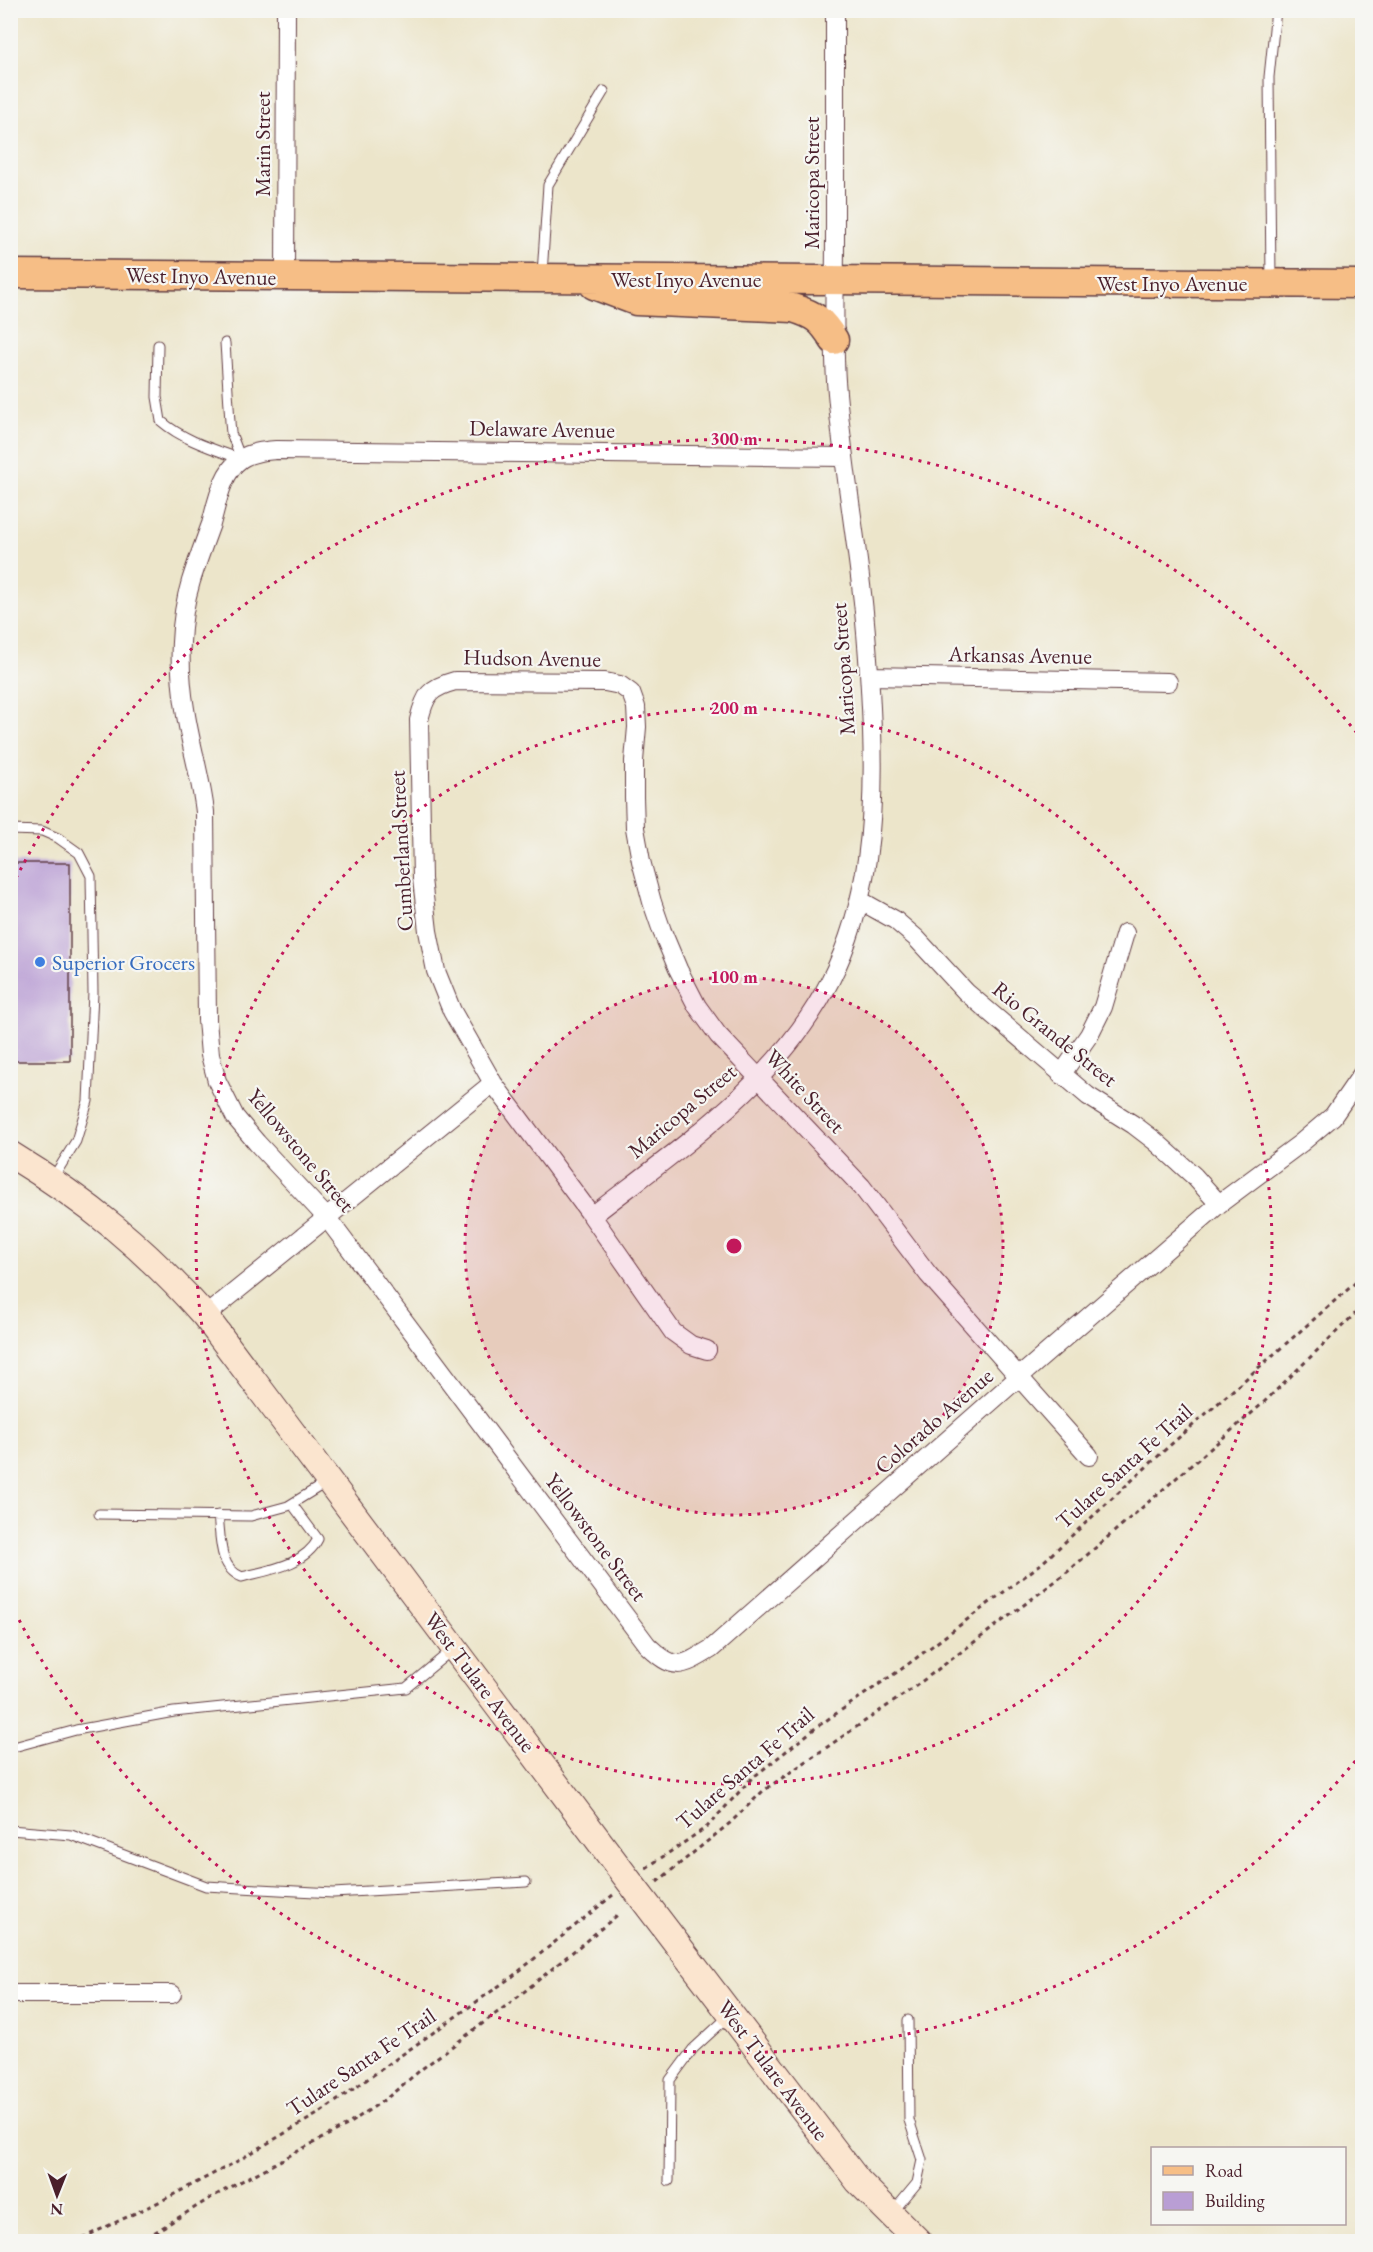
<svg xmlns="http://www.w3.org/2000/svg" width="1373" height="2252" font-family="'EB Garamond',serif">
<rect width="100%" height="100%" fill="#f6f6f2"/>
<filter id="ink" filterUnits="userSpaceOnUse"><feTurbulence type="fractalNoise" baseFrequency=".0167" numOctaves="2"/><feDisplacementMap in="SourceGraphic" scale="12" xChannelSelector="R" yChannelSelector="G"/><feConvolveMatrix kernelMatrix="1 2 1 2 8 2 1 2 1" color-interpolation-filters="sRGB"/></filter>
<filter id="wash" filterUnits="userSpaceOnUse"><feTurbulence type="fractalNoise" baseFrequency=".008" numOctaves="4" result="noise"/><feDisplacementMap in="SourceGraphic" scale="24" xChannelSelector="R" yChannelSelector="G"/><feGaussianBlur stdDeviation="1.35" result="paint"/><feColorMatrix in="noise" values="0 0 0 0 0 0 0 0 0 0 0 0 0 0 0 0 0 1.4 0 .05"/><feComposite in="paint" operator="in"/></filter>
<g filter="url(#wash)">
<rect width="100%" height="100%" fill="#ece5ca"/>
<g id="blocks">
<path fill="#b99ed4" d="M10 863H70V1061H10Z"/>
</g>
</g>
<g filter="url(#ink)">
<use href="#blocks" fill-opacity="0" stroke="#623d43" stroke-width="1.5"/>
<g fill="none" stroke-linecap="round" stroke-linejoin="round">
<g stroke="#623d43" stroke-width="11">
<path id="service" d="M542 274 548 185 604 91
M1271 281 1269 77 1276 10
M225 343 230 422 231 433 241 459
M158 345 157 397 161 421C183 440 213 449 241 459
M10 830 42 831 58 838 79 853 91 876 93 993 88 1101 76 1141 53 1178
M99 1514 251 1516 288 1506 327 1482
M218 1515C221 1537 218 1568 242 1577 269 1570 305 1565 318 1539L292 1504
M10 1748 76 1730 174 1712 406 1688 452 1650
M10 1830 71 1835 206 1886 333 1893 526 1882
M669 2181 670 2080 693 2049 729 2016
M892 2213 917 2183 922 2160 909 2120 908 2020"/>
</g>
<g stroke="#623d43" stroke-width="20">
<path id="minor" d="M285 277 286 10
M844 457 277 450C265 451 251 452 241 459 222 472 217 503 211 524 204 543 197 562 191 581 179 620 178 668 185 709 190 744 201 777 205 812L207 1020 210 1055 217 1081 235 1117 257 1143 327 1218 647 1645C674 1671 680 1668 711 1649L1019 1377 1219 1204 1301 1143 1333 1116 1362 1074
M870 676 1168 682
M861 901 895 920 916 938 966 992 1088 1096 1134 1125 1155 1141 1194 1176 1219 1204
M1061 1075 1089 1035 1103 1007 1125 933
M592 1216C678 1149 779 1082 830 981 870 902 875 816 872 730 870 681 867 633 861 585 853 517 841 449 836 381 833 333 835 284 835 236 835 161 835 86 835 10
M205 1316 493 1083
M707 1350 691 1345 673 1332 592 1216 493 1083 452 1011 436 971 428 931 422 879 419 720C425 695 429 688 455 681L605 682 620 685 631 693 636 707 637 727 634 761V797L635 828 641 861 652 902 662 931 678 969 697 1006 718 1035 862 1187 928 1274 1089 1456
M10 1994H172"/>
</g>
<g stroke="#623d43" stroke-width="28">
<path id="secondary" d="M10 1154C87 1201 146 1249 205 1316L629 1881 858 2181 919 2242"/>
</g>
<g stroke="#623d43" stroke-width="31">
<path id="primary" d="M10 274 1362 284
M594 285 636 301 793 308C815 315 821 319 834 340"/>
</g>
<path stroke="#623d43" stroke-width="3" stroke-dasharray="4.5 4.5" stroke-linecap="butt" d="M646 1868 707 1827 751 1779 818 1726 903 1668 1041 1564 1167 1448 1362 1277
M657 1882 730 1823 763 1791 909 1691 1065 1574 1261 1405 1362 1307
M74 2242 163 2200 234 2163 321 2112 513 1976 613 1895
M139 2242 212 2197 347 2125 387 2098 423 2068 514 2000 620 1913"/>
<use href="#service" stroke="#fff" stroke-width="9"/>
<use href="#minor" stroke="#fff" stroke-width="18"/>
<use href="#secondary" stroke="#fbe5cf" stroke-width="26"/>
<use href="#primary" stroke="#f6be86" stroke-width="28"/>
</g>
</g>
<circle cx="734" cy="1246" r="269" fill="#c2185b" fill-opacity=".12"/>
<g fill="none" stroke="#c2185b" stroke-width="3" stroke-dasharray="3 6">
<circle cx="734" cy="1246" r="269"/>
<circle cx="734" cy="1246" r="538"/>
<path d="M1361 1754A807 807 0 0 1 12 1606M12 886A807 807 0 0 1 1361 738"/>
</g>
<circle fill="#3f7fe0" stroke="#f6f6f2" stroke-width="2" cx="40" cy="962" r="6"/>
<g text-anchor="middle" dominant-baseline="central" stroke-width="4.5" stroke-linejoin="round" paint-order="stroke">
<g font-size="22" fill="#4a1f2b" stroke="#f6f6f2">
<text transform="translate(262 144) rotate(-90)">Marin Street</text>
<text transform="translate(811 183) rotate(-90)">Maricopa Street</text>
<text transform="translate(201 276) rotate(1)">West Inyo Avenue</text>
<text x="686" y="279">West Inyo Avenue</text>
<text x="1172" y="283">West Inyo Avenue</text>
<text transform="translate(542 429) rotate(1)">Delaware Avenue</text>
<text transform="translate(1020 655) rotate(1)">Arkansas Avenue</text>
<text transform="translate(532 658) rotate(1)">Hudson Avenue</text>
<text transform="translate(843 669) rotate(-94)">Maricopa Street</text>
<text transform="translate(401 851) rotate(-93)">Cumberland Street</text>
<text transform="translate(1055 1034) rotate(39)">Rio Grande Street</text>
<text transform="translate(805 1091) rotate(47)">White Street</text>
<text transform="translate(682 1111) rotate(-40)">Maricopa Street</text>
<text transform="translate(301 1150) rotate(50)">Yellowstone Street</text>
<text transform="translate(934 1421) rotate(-41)">Colorado Avenue</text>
<text transform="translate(1124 1466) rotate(-42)">Tulare Santa Fe Trail</text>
<text transform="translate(596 1537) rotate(53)">Yellowstone Street</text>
<text transform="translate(480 1682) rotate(53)">West Tulare Avenue</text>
<text transform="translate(745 1768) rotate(-41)">Tulare Santa Fe Trail</text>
<text transform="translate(361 2062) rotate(-34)">Tulare Santa Fe Trail</text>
<text transform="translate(773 2070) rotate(53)">West Tulare Avenue</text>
</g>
<g font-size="22" fill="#366cbe" stroke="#f6f6f2" text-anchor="start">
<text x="52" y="962">Superior Grocers</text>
</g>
</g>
<circle cx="734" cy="1246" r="9" fill="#c2185b" stroke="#f6f6f2" stroke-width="3"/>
<g font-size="18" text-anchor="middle" font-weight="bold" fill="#c2185b" stroke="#f6f6f2" stroke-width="4.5" stroke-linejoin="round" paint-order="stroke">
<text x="734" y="445">300 m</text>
<text x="734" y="714">200 m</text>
<text x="734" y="983">100 m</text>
</g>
<rect width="1373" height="2252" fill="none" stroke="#f6f6f2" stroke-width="36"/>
<rect x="1151" y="2147" width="195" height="78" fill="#f6f6f2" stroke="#b1a0a2" stroke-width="1.5"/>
<rect x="1163" y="2166" width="30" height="9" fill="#f6be86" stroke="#b1a0a2" stroke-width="1.5"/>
<text x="1205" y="2177" font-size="18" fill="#4a1f2b">Road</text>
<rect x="1163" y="2192" width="30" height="18" fill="#b99ed4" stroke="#b1a0a2" stroke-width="1.5"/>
<text x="1205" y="2207" font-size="18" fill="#4a1f2b">Building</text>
<g transform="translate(57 2195) rotate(181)" stroke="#f6f6f2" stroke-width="4.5" paint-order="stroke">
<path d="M0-4.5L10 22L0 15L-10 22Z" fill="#4a1f2b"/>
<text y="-9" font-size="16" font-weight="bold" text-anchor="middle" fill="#4a1f2b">N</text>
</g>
</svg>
